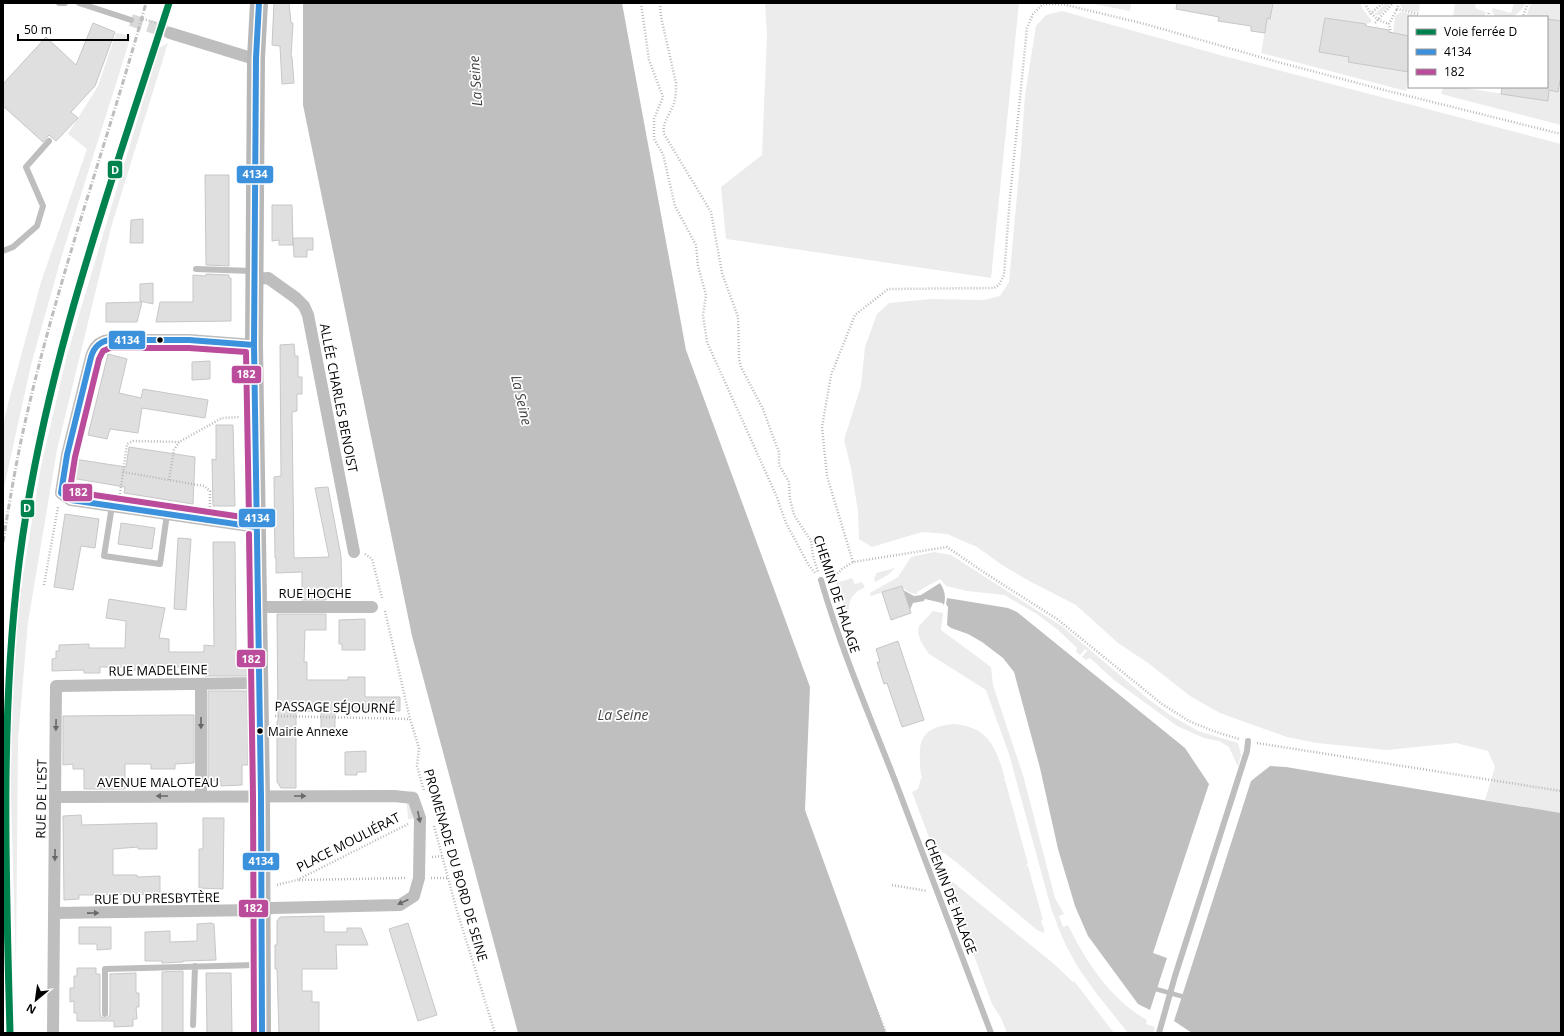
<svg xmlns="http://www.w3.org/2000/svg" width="1564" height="1036" font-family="'Open Sans',sans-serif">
<rect width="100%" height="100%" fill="#fff"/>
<path fill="#ececec" d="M765 3H1019L991 278 726 239 721 187 762 155 767 35Z
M1089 3H1131L1130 11Z
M1273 3H1360C1362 11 1369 15 1372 22L1366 24 1325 18 1319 52 1349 57V62L1409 72 1406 91 1261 53 1267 18 1270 19Z
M1386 3H1391L1380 15H1374Z
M1400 3H1420L1419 12 1405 10 1401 7Z
M1455 3H1476L1475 8 1486 12 1484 17H1453Z
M1514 3H1526C1516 18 1513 17 1496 17L1492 12 1493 8 1511 13Z
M1531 3H1561V21L1547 19V17H1526Z
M1062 11 1220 55 1561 144V813L1485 800 1495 767 1488 751 1456 743 1387 750 1317 743 1287 737 1220 713 1190 696 1148 663 1118 643 1076 605 1031 582 1002 565 977 547 947 534 922 532 872 547 859 539 858 511 851 468 844 440 861 386 865 347 877 314 889 303 931 299 984 300 1000 296 1009 282 1021 152 1025 95 1036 26 1046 15Z
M1401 12 1418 15V17H1409V36L1393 34 1395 16Z
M116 33 131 36 62 255 31 365 3 492V426L8 404 41 282 87 149 68 134 98 86Z
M168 43 112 224 57 450 28 622 18 740 16 969 9 730 17 617 25 563 41 466 67 355 159 48Z
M1561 75V125L1441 94 1443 87H1459L1548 101 1549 90 1558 91Z
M934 552 951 555 1063 627 1147 698 1170 715 1198 731 1238 743 1241 755 1238 767 1229 747 1219 741 1204 738 1177 726 1114 680 1090 658 1086 660 1082 657 1087 651 1085 649 1080 655 1076 652 1077 648 1058 630 1037 614 1004 595 967 591 946 586 940 579 917 592 918 594C912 594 904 591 902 586L871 596 870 593 898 577 911 557Z
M895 568 888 575 875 582 874 577 876 576V573Z
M852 578 855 584 862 582 865 587C855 592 849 597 849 609L846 612 836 583Z
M933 611 943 613 941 630 991 667 993 685 1023 775 1055 898 1064 914 1059 916 1063 927 1068 925C1086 962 1111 1000 1147 1020L1146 1024 1155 1027 1153 1033H1128C1108 1007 1085 982 1070 953 1062 939 1057 923 1051 908L1009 754 986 690 929 654 921 642 918 633 919 626Z
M954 724C989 727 996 748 1005 778L1003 779 1005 780 1028 864 1026 865 1028 866 1043 920 1041 921 1044 929V933L1037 930 956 862 931 843 912 792 918 789 921 778H922C920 773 920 765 920 759 918 734 930 726 954 724Z
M414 791 418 794 424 818 408 819 406 792Z
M944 875 1053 963 1073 982 1074 981 1114 1033H1007L1001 1018 992 1004Z"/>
<path fill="#bfbfbf" d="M303 3H622L686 350 810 687 805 810 886 1033H518L412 636 303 105Z
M940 583C945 591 946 596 944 605L942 603 925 599 924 601 913 603 910 610 903 590 914 596 921 595Z
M947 598 1008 608 1017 612 1185 748 1209 784 1153 953 1167 958 1150 1010 1138 1004 1088 936 1075 906 1058 849 1040 768 1014 672 1003 658 982 642 968 634 951 628 947 625 948 607 946 604Z
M1270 766 1286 767 1561 813V1033H1192L1174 1021 1251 781Z"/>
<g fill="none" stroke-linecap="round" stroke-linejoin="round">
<path stroke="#bfbfbf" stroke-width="4.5" d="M1152 988 1188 998"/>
</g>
<path fill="#dfdfdf" stroke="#c7c7c7" d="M274 3H289L291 23H293L291 57H292L294 83 282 84 280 46 272 45Z
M1177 3H1273L1270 19 1267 18 1265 33 1251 31V26L1218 21 1219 17 1176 9Z
M1325 18 1366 24V26L1389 30V32L1409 36V72L1348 62 1349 57 1319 52Z
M1547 19 1561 21V75L1558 92 1549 90 1548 101 1501 94 1502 87H1547Z
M93 23 115 32 95 86 71 112 78 118 56 141 49 135 43 142 3 106V84L46 37 76 65Z
M205 175H229V266L206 265Z
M272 205H292L293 245H279V240L272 241Z
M143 219V243H130L131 220Z
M293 238H313V250H307V257H294Z
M206 274 229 275V278H231V321L156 322 160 302H193V275L206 276Z
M153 283V304L140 301V284Z
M142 302 137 322H106V303Z
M294 344 295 356H298V377H302V394H297V411L292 412 294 558 329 557 315 488 328 487 341 556 342 594H326V600H302V572L276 573V558H275L274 477 281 476 280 345Z
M108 354 127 359 119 393 141 398 143 389 208 400 205 418 142 408 138 433 110 429 107 439 88 435Z
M210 361V379L192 380V362Z
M216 425H233L235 506H213L212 459 216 460Z
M129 447 195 457 193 504 124 493 125 487 71 478 74 459 126 467Z
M65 514 99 519 95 548 81 546 73 590 54 587Z
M121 523 155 528 152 549 118 544Z
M178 538 191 539 186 610 174 609Z
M213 542H235L236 650 246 651 247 676H205L204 667H165V668H151V670H132V667H100V673H84V670L52 671V659L56 658V651H59V645L89 644V648H125L126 621 106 618 109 599 165 608 159 638 169 639V652H204V645L214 646Z
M902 586 911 613 891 620 882 592Z
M277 614H326V630H305L304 662H307V680H348V677H365V697H400V711H335V735L321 736V711L296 712V788H281L277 782V721H278Z
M365 619V650H342V644H339V620Z
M898 641 924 720 902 727 887 683 884 684 877 662H880L876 649Z
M208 691H247L248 765H242V785L221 786V781H208Z
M174 715H194V763L175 764V769H151V764H125V789H84V769H73V764L63 765V716Z
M366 751V772H357V775H345V752Z
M81 815 82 825 157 823V849H138V847L113 849V875H137V877L160 876V894L88 895H79V899L64 900 63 816Z
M203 818H224L223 889 199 888V849H203Z
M324 916V932H347V928H361L368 945H336L337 969H302V991H312V1002H319V1033H279L277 969H275V945H277V921L280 917Z
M211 923 214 924 216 960 183 961V962L162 963V961H145V932L170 931V942L197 941V924Z
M408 923 437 1015 418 1021 389 929Z
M79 927H111V949L97 950V944H79Z
M77 968H96V974H100V1014L101 1017 105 1018H108L110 1014V974L136 973V993H139V1007H136L137 1019H133V1026L114 1027V1021H77V1013H74V1001L70 1002V988H74V976H77Z
M183 971V1033H162V972Z
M206 973H231L232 1033H207Z"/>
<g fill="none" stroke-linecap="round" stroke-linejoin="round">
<path stroke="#d9d9d9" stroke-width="12" stroke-dasharray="12 6" stroke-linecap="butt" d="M131 20 170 33"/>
<path stroke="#b9b9b9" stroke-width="2.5" stroke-dasharray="1 2" stroke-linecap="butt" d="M641 3 649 60 663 97 654 119V139L663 154 675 206 696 245 698 266 706 295 703 315 707 342 776 495 786 523 808 564 815 573
M660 3 661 17 676 83C676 91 676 98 673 106 669 115 662 124 664 134L711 212 722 273 738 317 739 359 741 367 763 409 775 442 779 452V465L789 482 790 499 794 515 811 541 813 556 818 572
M1365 3C1370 15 1377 20 1389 24
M1399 3 1397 9 1419 14
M1370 14 1383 3
M1488 17 1489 11
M1521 17 1523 16 1528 3
M140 18 160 24
M1375 23 1393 3
M1391 33 1389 24 1397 9
M123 472 204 486 210 491V508
M169 480 174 450 179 442
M120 494 127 444 133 441 179 442 222 418 240 417
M365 554 372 559 382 598
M853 562 827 476 822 427 831 375 855 315 888 289 994 288 999 285 1004 275 1010 197 1027 28 1033 14 1043 4H1062L1145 24 1274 61 1380 89 1561 134
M831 580 842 569 853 562 947 547 988 575 1057 619 1162 704 1189 721 1216 732 1239 739
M44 585 58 507
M385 611 410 719 419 748 417 766 424 791
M275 716 410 719
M1257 743 1561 791
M434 826 457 911 495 1033
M432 857 443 856
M431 878H448
M299 880 406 878
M277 885 297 880 408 824
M892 885 927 891
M870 993 886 1033"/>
<path stroke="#bebebe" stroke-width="6" d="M59 3H65
M79 3 131 20
M3 251 13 247 37 226 43 206 26 167 49 141
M196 269 252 271
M112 506 104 556 160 564 167 514
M821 580C841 649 868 712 894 778 927 863 958 948 991 1033
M105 1014V969L260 965
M193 1025 195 966
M1159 1033 1175 976 1247 751 1248 741"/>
<path stroke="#bebebe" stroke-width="12" d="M170 33 248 57 256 58
M256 279 268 278 296 298 304 306 308 315 354 552
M254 345 189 340H109C98 342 94 347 91 357L67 455 61 493 71 500 256 527
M258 607H372
M201 684V796
M54 913 262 910 272 908 400 905 414 896 419 878 420 818 413 798 394 796 55 797
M53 1033 56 686 259 683"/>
<path stroke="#b8b8b8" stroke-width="18" d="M259 3 256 58 254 345 261 796 262 1033"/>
<path stroke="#bebebe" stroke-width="3" stroke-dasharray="6 2 1 2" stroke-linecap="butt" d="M3 542C10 499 17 456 27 414 59 275 108 140 146 3"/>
<g stroke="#fff" stroke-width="9">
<path id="bus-1" d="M259 3 256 58 254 345 261 796 262 1033
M254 345 189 340H109C99 342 94 347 91 357L67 455 61 493 71 500 256 527"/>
</g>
<g stroke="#fff" stroke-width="9">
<path id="bus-2" d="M110 348H189L246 352 249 518 74 492 70 489 75 457 99 359 103 351Z
M249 534 253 796 254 1033"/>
</g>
<use href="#bus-1" stroke="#3c91dc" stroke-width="6"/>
<use href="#bus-2" stroke="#ba4c9b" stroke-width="6"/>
<g stroke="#fff" stroke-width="10">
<path id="rail-1" d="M10 1033C6 877 0 719 19 563 43 371 110 187 169 3"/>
</g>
<use href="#rail-1" stroke="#00824e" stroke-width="7"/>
</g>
<defs><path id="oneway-solid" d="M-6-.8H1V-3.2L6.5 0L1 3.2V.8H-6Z"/></defs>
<g fill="#686868">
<use href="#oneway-solid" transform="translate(201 723) rotate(90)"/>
<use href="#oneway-solid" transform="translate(56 725) rotate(91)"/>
<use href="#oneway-solid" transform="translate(162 796) rotate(180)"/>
<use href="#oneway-solid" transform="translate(300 796)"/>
<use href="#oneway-solid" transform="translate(419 817) rotate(78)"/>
<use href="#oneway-solid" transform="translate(55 855) rotate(91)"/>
<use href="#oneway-solid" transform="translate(403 902) rotate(155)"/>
<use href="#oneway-solid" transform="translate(93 913) rotate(-1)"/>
</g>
<g fill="#000" stroke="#fff" stroke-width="1.5">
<circle cx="160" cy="340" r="3.5"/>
<circle cx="260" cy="731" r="3.5"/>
</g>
<g text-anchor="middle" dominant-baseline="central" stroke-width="3.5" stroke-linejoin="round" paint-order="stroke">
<g font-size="12" fill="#000" stroke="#fff" text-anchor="start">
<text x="268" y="731">Mairie Annexe</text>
</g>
<g font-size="13" fill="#000" stroke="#fff">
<text transform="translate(339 398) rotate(79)">ALLÉE CHARLES BENOIST</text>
<text x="315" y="593">RUE HOCHE</text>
<text transform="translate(837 594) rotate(72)">CHEMIN DE HALAGE</text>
<text transform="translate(158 670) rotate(-1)">RUE MADELEINE</text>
<text transform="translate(335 707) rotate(1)">PASSAGE SÉJOURNÉ</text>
<text x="158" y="782">AVENUE MALOTEAU</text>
<text transform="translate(41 799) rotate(-89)">RUE DE L'EST</text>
<text transform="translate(348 842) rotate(-27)">PLACE MOULIÉRAT</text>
<text transform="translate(456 865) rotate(74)">PROMENADE DU BORD DE SEINE</text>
<text transform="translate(951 896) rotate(69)">CHEMIN DE HALAGE</text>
<text transform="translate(157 898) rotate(-1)">RUE DU PRESBYTÈRE</text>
</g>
<g font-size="14" font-style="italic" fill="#444" stroke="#fff">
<text transform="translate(475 81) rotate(-94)">La Seine</text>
<text transform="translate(522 400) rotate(77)">La Seine</text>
<text x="623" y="714">La Seine</text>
</g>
</g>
<g stroke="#fff" stroke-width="1.5">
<rect x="107" y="160" width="16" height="19" rx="4" fill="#00824e"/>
<rect x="236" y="165" width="38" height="19" rx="4" fill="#3c91dc"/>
<rect x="108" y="330" width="38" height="20" rx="4" fill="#3c91dc"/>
<rect x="231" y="365" width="31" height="19" rx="4" fill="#ba4c9b"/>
<rect x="62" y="483" width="31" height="19" rx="4" fill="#ba4c9b"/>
<rect x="20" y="499" width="15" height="19" rx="4" fill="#00824e"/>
<rect x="238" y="508" width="38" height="20" rx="4" fill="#3c91dc"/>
<rect x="236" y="649" width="30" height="19" rx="4" fill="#ba4c9b"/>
<rect x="242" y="852" width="38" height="19" rx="4" fill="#3c91dc"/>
<rect x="238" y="899" width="31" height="19" rx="4" fill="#ba4c9b"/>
</g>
<g font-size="11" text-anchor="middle" font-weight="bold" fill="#fff">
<text x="115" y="174">D</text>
<text x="255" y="178">4134</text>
<text x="127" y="344">4134</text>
<text x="246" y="378">182</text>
<text x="78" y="496">182</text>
<text x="27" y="512">D</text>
<text x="257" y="522">4134</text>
<text x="251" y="663">182</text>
<text x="261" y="865">4134</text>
<text x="253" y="912">182</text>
</g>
<rect width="1564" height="1036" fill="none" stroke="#000000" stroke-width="8"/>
<rect x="1408" y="16" width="140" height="72" fill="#ffffff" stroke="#999999"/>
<rect x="1416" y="29" width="20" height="6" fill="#00824e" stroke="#999999"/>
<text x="1444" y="36" font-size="12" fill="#000000">Voie ferrée D</text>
<rect x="1416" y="49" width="20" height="6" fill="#3c91dc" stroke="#999999"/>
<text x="1444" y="56" font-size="12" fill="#000000">4134</text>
<rect x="1416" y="69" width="20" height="6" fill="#ba4c9b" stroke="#999999"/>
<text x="1444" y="76" font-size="12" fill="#000000">182</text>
<g transform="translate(36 1000) rotate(209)" stroke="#ffffff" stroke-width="3" paint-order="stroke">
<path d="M0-3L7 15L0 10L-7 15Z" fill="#000000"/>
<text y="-6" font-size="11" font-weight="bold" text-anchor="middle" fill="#000000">N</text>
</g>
<path d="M18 34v6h110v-6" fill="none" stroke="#000000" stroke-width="2"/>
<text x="24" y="34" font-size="12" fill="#000000" stroke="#ffffff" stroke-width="3" paint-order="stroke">50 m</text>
</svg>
